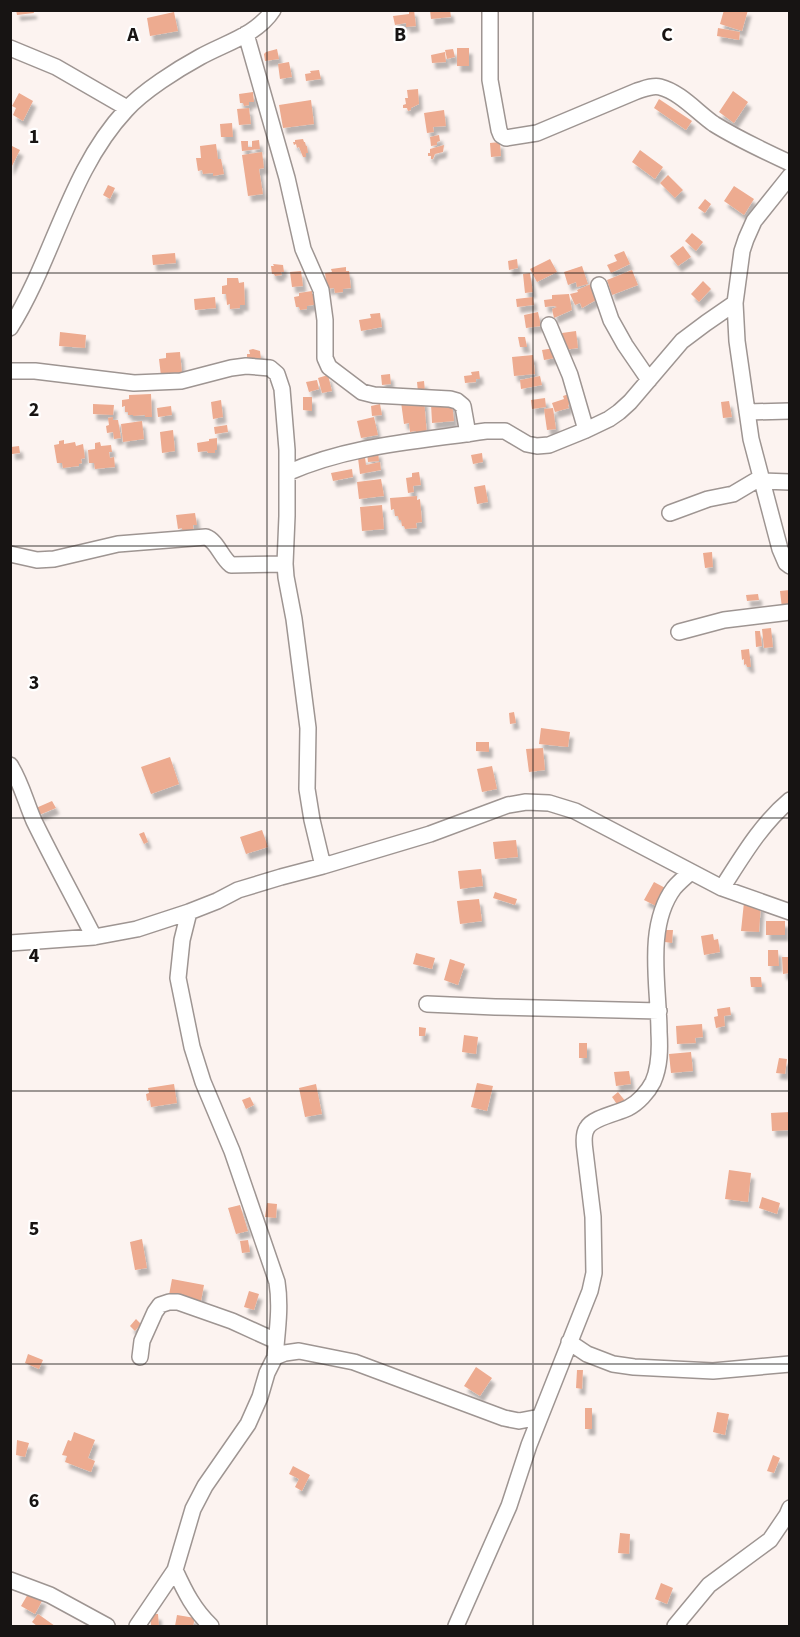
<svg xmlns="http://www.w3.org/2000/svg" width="800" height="1637" font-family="'Source Sans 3',sans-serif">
<defs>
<filter id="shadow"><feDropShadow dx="3.5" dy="6" stdDeviation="1.5" flood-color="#0004"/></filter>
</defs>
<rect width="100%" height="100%" fill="#fcf3f0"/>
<path fill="#edab90" filter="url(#shadow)" d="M16 10H33L34 13 17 15Z
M409 10H414L416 26 406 27V23L395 25 393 16 409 14Z
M430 10H450L451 17 431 19Z
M724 10H748L742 31 720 24Z
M174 12 178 31 150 36 147 18Z
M718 28 740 32 739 40 717 36Z
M457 48H469V66H457Z
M277 49 279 59 265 61 264 54 266 52Z
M453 49 455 57 447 59 445 50Z
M445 52 446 62 432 63 431 55Z
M289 62 292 77 280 79 278 64Z
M319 70 321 79 306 81 305 74 311 73 310 71Z
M418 89 419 104 411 108V110L408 111 407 108H403V105L406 104 405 98H408L407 90Z
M733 91 748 102 734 123 719 112Z
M253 92 254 102H249V105L244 106 243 103H240L239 94Z
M19 93 33 101 23 121 13 115 16 108 12 106Z
M659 99 692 121 686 130 654 108Z
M311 100 314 124 283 128 279 105Z
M249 108 251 124 239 125 237 109Z
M444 110 446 126 433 127 434 132 427 133 424 113Z
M232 123 233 137H221L220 124Z
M439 135 440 141 437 142V145L431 146 430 137Z
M303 139 304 142H305L306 146H307L308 153H306V157H303L299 147 297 148 296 144 294 145 293 142H295V140Z
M259 140 260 149 242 151 241 141H248V147H252V141Z
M500 142 501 156 491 157 490 143Z
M216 144 218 159H221L224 174 213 176V173L203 174 202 170 198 171 196 158H201L200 146Z
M10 145 20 150 10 170Z
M444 145 443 152 435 154 433 159H431V156H428V153H430V149Z
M640 150 663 167 655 179 632 162Z
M262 152 264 168 259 169 263 194 248 196 242 155Z
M668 175 683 190 675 198 660 183Z
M108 185 115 188 110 199 103 195Z
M734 186 754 199 744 215 724 201Z
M705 199 711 204 705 213 698 208Z
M692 233 703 242 696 251 685 241Z
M683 246 691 257 678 266 670 256Z
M624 251 630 264 611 273 607 265 617 261 614 255Z
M175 253 176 263 153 265 152 255Z
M517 259 518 268 509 270 508 261Z
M550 259 557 272 537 282 530 269Z
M273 264 283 265 284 272H281L282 275 275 276 274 274H272L271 266H274Z
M582 266 588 284 577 287 576 282 568 285 564 272Z
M346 267V271H349L351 288 343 289V292L335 293 334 288 327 289 325 273 332 272 331 269Z
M632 270 638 285 612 295 607 280Z
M301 271 303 286 292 287 290 272Z
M530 273 533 292 525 293 523 274Z
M227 278H238L239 283 244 282 245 305H240V308L230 309V304L227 305 226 294H222V286L227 285Z
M703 281 711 289 699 302 691 294Z
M593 283 596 300 582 308 580 303 575 305 570 294 578 292 577 290Z
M312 291V294L318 293 319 304 307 306V309L300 310 299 307H296L294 297 299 296V293Z
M569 294 572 310 554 318 552 309 557 307 554 306 545 307 544 300 552 299V295Z
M215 297 216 308 195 310 194 299Z
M533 297 534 305 517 307 516 299Z
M538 312 541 326 526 328 524 315Z
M380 313 382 327 361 331 359 320 371 318 370 314Z
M576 331 578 348 564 350 562 333Z
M60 332 86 335 85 348 59 346Z
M518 337H525L527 347H520Z
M554 348 555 358 544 360 542 350Z
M253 349 260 351 261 359 250 360V358H247V354H250L249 350Z
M180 352 182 373 161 376 159 359 166 358V353Z
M533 355 535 374 514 376 512 357Z
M479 371 480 379H476V382L465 383 464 376 472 375 471 372Z
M390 374 391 384 382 385 381 375Z
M328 375 332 391 322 393 318 378Z
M540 376 542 385 521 389 520 380Z
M317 380 319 389 309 392 306 382Z
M424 381 425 391 418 392 417 382Z
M572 393 575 402 568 405 569 408 555 412 552 403 564 399 563 396Z
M151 394 152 417H145V415L133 416V415H128V412H125V406L122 407V400L129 399V395Z
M303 397H312V411L303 410Z
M545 398 546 407 532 409 531 400Z
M424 399 427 435 416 436V431L410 432 409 423 404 424 401 402Z
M221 400 223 417 213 419 211 402Z
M729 401 732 417 723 418 721 402Z
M452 402 454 421 432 423 431 404Z
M93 404 114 405 113 415 93 414Z
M380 404 382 415 372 416 371 406Z
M171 406 172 415 158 417 157 408Z
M553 408 556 429 547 430 544 409Z
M113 417V420H118L121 438 114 439 113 432 107 433 106 426 109 425 108 418Z
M374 417 378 435 361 438 357 421Z
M142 421 144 439 123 442 121 424Z
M227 425 228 432 215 434 214 427Z
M173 430 175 451 162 453 160 432Z
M217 438V450H215V453H208L207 451 198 452 197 443 209 441V439Z
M64 440V444L75 442 76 446 83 444 85 458 81 459 82 463 79 464V466L63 468 62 463H57L54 445 59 444V441Z
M100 442 101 446 111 445 112 452H109L110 458 114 457 115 467 95 469 94 463H89L88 450 95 449V443Z
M19 446 20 453 12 454 11 447Z
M378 451 379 461 368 462 367 453Z
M482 453 483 462 473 464 471 455Z
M365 457 366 465 380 462 381 470 360 474 358 458Z
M352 469 353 477 333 481 331 473Z
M419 472 421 485 413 486 414 492 408 493 406 478 412 477V473Z
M381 479 384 496 359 499 357 482Z
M485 485 488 502 477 504 474 487Z
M417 496V500L420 499 422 522 416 523 417 528 405 529 404 526H402L401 520H399L398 516H395L394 509 391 510 390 498Z
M382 505 384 529 362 531 360 507Z
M195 513 197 525H193L194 535 183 536 182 528 178 529 176 515Z
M712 552 713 567 705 568 703 553Z
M790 590V607L782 608 780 591Z
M758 594 759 600 747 601 746 595Z
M771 628 773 647 764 648 762 629Z
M755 631H760L762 646 756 647Z
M749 649 751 667H747L746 664 744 665V659L742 660 741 650Z
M514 712 516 723 510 724 509 713Z
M541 728 570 732 568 747 539 744Z
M476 742H489V752L476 751Z
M543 748 545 770 529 772 526 749Z
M170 757 179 784 151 794 141 767Z
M492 766 497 789 482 792 477 769Z
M52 801 56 808 39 815 36 808Z
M262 830 268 847 246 854 240 837Z
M144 832 148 842 144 844 139 834Z
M516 840 518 857 495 859 493 842Z
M481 869 483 886 460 889 458 871Z
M654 882 669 890 660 908 644 900Z
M495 892 517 899 515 905 493 898Z
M479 899 482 921 460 924 457 901Z
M744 902 761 904 759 932 741 931Z
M766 921H785V935H766Z
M665 930H673L672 943 665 942Z
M713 934 714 940 718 939 720 952 704 955 701 936Z
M768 950H778L779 966H768Z
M416 953 435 958 432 969 413 964Z
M782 957H790V973L783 974Z
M450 959 465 964 458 985 444 980Z
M750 977H761L762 987H751Z
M730 1007 731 1015 724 1016 725 1026 716 1028 714 1017 718 1016 717 1009Z
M702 1024 703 1037 695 1038 696 1043 677 1044 676 1026Z
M419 1027 426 1028 425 1036H419Z
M464 1035 478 1037 476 1054 462 1052Z
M579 1043H587V1058H579Z
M691 1052 693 1071 671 1073 669 1054Z
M779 1058 787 1059 785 1074 776 1073Z
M629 1071 631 1084 616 1086 614 1072Z
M477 1083 493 1086 487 1111 471 1107Z
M174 1084 177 1103 151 1107 150 1100 147 1101 146 1094 149 1093 148 1088Z
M316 1084 322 1114 305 1117 299 1088Z
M618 1092 626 1102 619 1107 612 1097Z
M250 1097 254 1105 246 1109 242 1100Z
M790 1112V1130L772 1131 771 1113Z
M729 1170 751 1173 748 1202 725 1199Z
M762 1197 780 1203 777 1214 759 1208Z
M267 1203 277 1204 276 1218 265 1217Z
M240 1205 248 1231 236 1234 228 1208Z
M142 1239 147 1268 135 1270 130 1242Z
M248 1240 250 1252 242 1253 240 1241Z
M172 1279 204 1285 201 1301 169 1295Z
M249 1291 259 1294 254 1310 244 1307Z
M136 1319 141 1324 135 1331 130 1326Z
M28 1354 43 1360 39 1369 25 1363Z
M476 1367 492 1378 480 1396 464 1386Z
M577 1370H583L582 1389 576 1388Z
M585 1408H592V1429H585Z
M717 1412 729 1414 725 1435 713 1432Z
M74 1432 95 1440 88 1458 95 1461 91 1472 65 1462 67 1456 62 1455 68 1440 71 1441Z
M17 1440 29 1443 25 1457 16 1455Z
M773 1455 780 1458 774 1473 767 1471Z
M293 1466 310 1475 302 1491 295 1487 299 1479 289 1474Z
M620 1533 630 1534 629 1554 618 1553Z
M661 1583 673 1588 667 1604 655 1599Z
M28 1594 43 1599 35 1614 21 1606Z
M38 1614 55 1626H37L32 1622Z
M150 1614H158L159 1626H151Z
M177 1615 195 1618 193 1626H175Z"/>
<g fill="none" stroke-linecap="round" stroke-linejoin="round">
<g stroke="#9e9592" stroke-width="18">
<path id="minor" d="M490 10V80L499 130 501 135 506 138 537 133 637 91C644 89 652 85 660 87 680 92 697 112 714 124 738 139 764 151 790 163
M246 34 287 178 303 249 321 290 325 320V358L329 367 362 392 374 395 450 399 457 401 463 406 468 434
M10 48 56 67 127 108
M790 176 754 221 746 239 742 251 735 303 737 341 751 439 780 549 786 563 790 566
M599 285 611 320 625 345 649 380
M549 325 570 375 586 430
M10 328C54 258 69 171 126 110 143 91 178 69 200 57 225 43 257 35 273 10
M10 371H35L134 383 181 381 231 368 246 366 270 368 277 374 282 389 287 450V516L285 564 286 577 294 619 308 728 307 789 312 820 323 866
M747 412 790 411
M287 473C350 445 419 441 486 431H505L527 444 537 446 549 445 586 430 609 419 619 412 630 402 682 341 706 323 735 303
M761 481 790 482
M670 513 708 499 733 494 760 478
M10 554 37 560 54 559 118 544 206 537C217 541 221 557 231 565L285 564
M679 632 724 620 790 612
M10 765C21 782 26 803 34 821 53 860 74 898 94 937
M722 888C742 857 761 824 790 800
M189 912 182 940 178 978 192 1047 203 1082 232 1151 277 1282C281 1307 277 1332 275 1357
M10 943 94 937 137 929 189 912 217 901 238 890 281 877 323 866 430 834 508 805 526 802 549 803 575 811 722 888 790 912
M427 1004 495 1007 659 1011
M569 1342 587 1354 613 1364 634 1367 713 1371 790 1364
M140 1357 142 1341 155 1312 160 1305 169 1302H178L232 1321 276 1341
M175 1570C185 1592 194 1610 211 1626
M10 1580 50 1595 107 1626
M137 1626 175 1570 193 1509 205 1486 248 1424 260 1397 267 1373 275 1357 285 1353 299 1351 354 1362 504 1418 519 1421 540 1417
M456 1626 509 1506 529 1445 590 1291 594 1273 593 1217 585 1151C584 1144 583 1134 587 1128 592 1118 618 1113 628 1108 638 1103 648 1092 653 1082 660 1066 660 1049 659 1032 659 987 645 927 674 888 679 882 685 877 691 872
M675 1626 709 1585 770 1540 787 1515 790 1508"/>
</g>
<use href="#minor" stroke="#fff" stroke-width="15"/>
</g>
<path fill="none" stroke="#171413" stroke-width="1.5" stroke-opacity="0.55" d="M267 10V1626M533 10V1626M10 273H790M10 546H790M10 818H790M10 1091H790M10 1364H790"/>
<g font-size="20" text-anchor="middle" font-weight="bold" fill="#171413" stroke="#fff" stroke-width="4.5" stroke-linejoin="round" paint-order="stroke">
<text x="133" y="41">A</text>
<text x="400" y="41">B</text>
<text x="667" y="41">C</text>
<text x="34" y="143">1</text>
<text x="34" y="416">2</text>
<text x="34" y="689">3</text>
<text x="34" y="962">4</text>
<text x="34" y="1235">5</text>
<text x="34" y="1507">6</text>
</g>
<rect width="800" height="1637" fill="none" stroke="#171413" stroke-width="24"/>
</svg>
